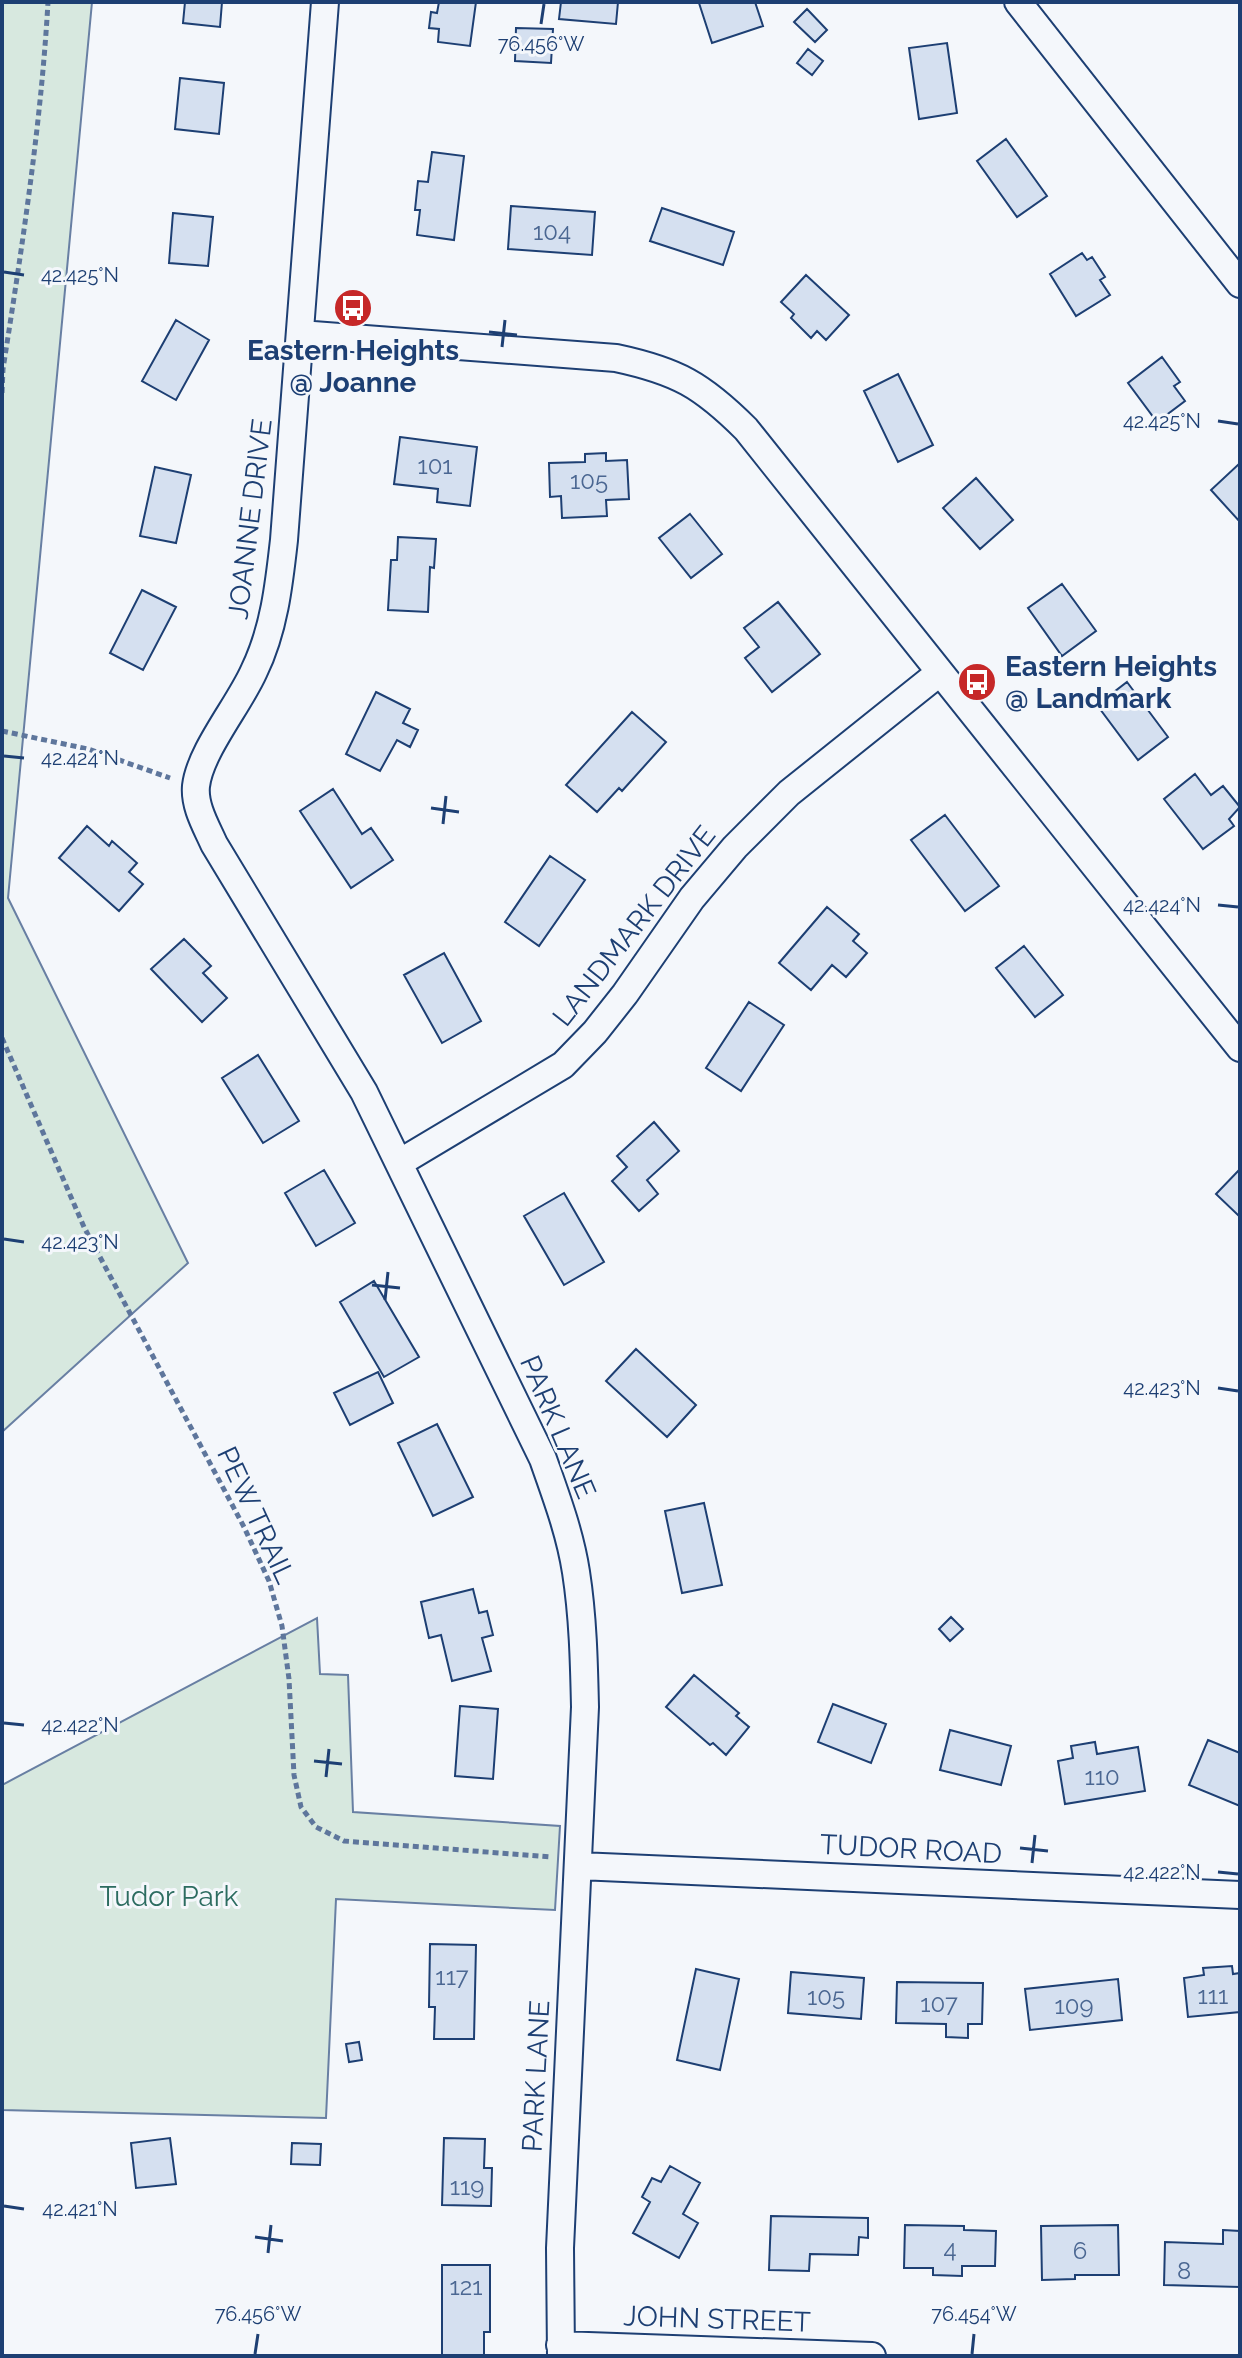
<svg xmlns="http://www.w3.org/2000/svg" width="1242" height="2358" font-family="Raleway,sans-serif">
<rect width="100%" height="100%" fill="#f4f7fb"/>
<path fill="#d7e8df" stroke="#687fa3" stroke-width="2" d="M2 2H92L8 898 188 1263 2 1432Z
M317 1618 320 1674 348 1675 353 1812 560 1826 555 1910 336 1899 326 2118 2 2110V1785Z"/>
<path fill="#d5e0f0" stroke="#1d3f73" stroke-width="2" d="M185 2H222L220 27 183 23Z
M439 2H476L470 46 438 42 439 29 429 28 431 12 437 13Z
M561 2H618L616 24 559 19Z
M755 2 763 26 712 43 699 3Z
M807 9 827 30 815 42 794 22Z
M516 28 553 29 551 63 515 61Z
M947 43 957 113 919 119 909 48Z
M808 49 823 61 812 75 797 63Z
M180 78 224 83 219 134 175 129Z
M1006 139 1047 196 1017 217 977 161Z
M432 152 464 156 454 240 417 235 420 210H415L418 181 428 182Z
M511 206 595 212 592 255 508 249Z
M662 208 734 232 723 265 650 241Z
M173 213 213 217 208 266 169 263Z
M1082 253 1087 260 1092 257 1105 277 1100 280 1110 295 1076 316 1050 274Z
M806 275 849 315 826 340 817 331 811 338 791 318 794 314 781 302Z
M176 320 209 340 176 400 142 381Z
M1162 357 1180 382 1174 386 1185 401 1157 422 1128 383Z
M898 374 933 445 898 462 864 391Z
M400 437 477 447 470 506 437 502 438 489 394 484Z
M606 453V461L627 460 629 499 606 500 607 516 562 518 561 496 550 497 549 463 585 462V454Z
M1240 463V522L1211 490Z
M155 467 191 475 176 543 140 536Z
M976 478 1013 520 980 549 943 508Z
M690 514 722 554 691 578 659 538Z
M398 537 436 539 434 568 430 567 428 612 388 610 391 560H397Z
M1062 584 1096 631 1062 656 1028 608Z
M142 590 176 607 143 670 110 653Z
M778 602 820 654 772 692 745 658 759 647 744 628Z
M1127 682 1168 737 1138 760 1097 705Z
M376 692 410 709 403 723 418 730 410 747 397 740 380 771 346 754Z
M632 712 666 742 622 791 619 788 597 812 566 785Z
M1195 774 1211 795 1223 786 1240 807 1229 819 1234 826 1203 849 1164 799Z
M333 789 362 834 371 828 393 860 351 888 300 811Z
M945 815 999 886 965 911 911 840Z
M87 826 109 846 112 841 137 863 129 872 143 884 119 911 59 858Z
M550 856 585 880 539 946 505 922Z
M827 907 859 934 853 941 867 953 846 977 832 965 811 990 779 963Z
M184 939 211 966 203 973 227 998 202 1022 151 969Z
M1024 946 1063 995 1035 1017 996 968Z
M444 953 481 1021 442 1043 404 975Z
M749 1002 784 1025 741 1091 706 1068Z
M258 1055 299 1121 263 1143 222 1078Z
M654 1122 679 1151 647 1180 658 1194 639 1211 612 1181 627 1167 617 1156Z
M1240 1169V1217L1216 1194Z
M324 1170 355 1223 316 1246 285 1193Z
M564 1193 604 1262 564 1285 524 1216Z
M374 1281 419 1357 384 1377 340 1302Z
M636 1349 696 1405 667 1437 606 1381Z
M378 1372 393 1403 350 1425 334 1393Z
M437 1424 473 1497 433 1516 398 1443Z
M704 1503 722 1585 682 1593 665 1511Z
M473 1589 479 1613 487 1611 493 1635 482 1638 491 1671 452 1681 441 1635 429 1638 421 1602Z
M951 1617 963 1629 950 1641 939 1629Z
M694 1675 739 1713 736 1716 749 1727 726 1755 713 1743 710 1745 666 1707Z
M833 1704 886 1724 871 1763 818 1742Z
M460 1706 498 1709 493 1779 455 1776Z
M950 1730 1011 1746 1001 1785 940 1770Z
M1208 1740 1240 1753V1806L1189 1785Z
M1095 1742 1097 1754 1138 1747 1145 1791 1065 1804 1058 1761 1073 1758 1071 1746Z
M430 1944 476 1945 474 2039H434L435 2007H429Z
M1232 1966 1233 1974 1240 1973V2012L1188 2017 1184 1978 1204 1975 1203 1968Z
M696 1969 739 1979 720 2070 677 2060Z
M791 1972 864 1978 861 2019 788 2013Z
M1118 1979 1122 2020 1030 2030 1025 1989Z
M897 1982 983 1983 982 2024H968V2038L946 2037V2024L896 2023Z
M359 2042 362 2060 349 2062 346 2044Z
M170 2138 176 2184 136 2188 131 2143Z
M444 2138 485 2139 484 2168H492L491 2206 442 2205Z
M292 2143 321 2144 320 2165 291 2164Z
M670 2166 700 2183 683 2214 698 2223 679 2258 633 2233 650 2202 642 2197 652 2178 661 2182Z
M771 2216 868 2218V2238L859 2237 858 2255 810 2254 809 2271 769 2270Z
M905 2225 964 2226V2230L996 2231 995 2266H962V2276L933 2275V2268H904Z
M1118 2225 1119 2275H1075V2279L1042 2280 1041 2226Z
M1223 2230 1240 2231V2287L1164 2285 1165 2242 1223 2244Z
M442 2265H490V2332H484V2356H442Z"/>
<g fill="none" stroke-linecap="round" stroke-linejoin="round">
<g stroke="#1d3f73" stroke-width="30">
<path id="street" d="M325 2 284 540C279 585 274 630 254 671 239 705 200 751 196 786 194 806 206 826 214 844L364 1092 543 1459C556 1496 570 1533 576 1572 583 1617 584 1662 585 1707L560 2248 561 2356
M1018 2 1240 284
M300 334 616 358C677 371 702 385 746 429L1240 1048
M399 1163 563 1065 595 1032 625 994 692 898 735 847 789 793 939 673
M579 1866 1240 1895
M560 2345 872 2356"/>
</g>
<path stroke="#5e769c" stroke-width="5" stroke-dasharray="6 4" stroke-linecap="butt" d="M2 393 3 369C22 247 41 125 48 2
M2 731 88 749 170 778
M2 1038 84 1227 244 1527 269 1581 282 1626 289 1679 294 1775 301 1807 316 1827 344 1841 552 1857"/>
<use href="#street" stroke="#f4f7fb" stroke-width="26"/>
</g>
<path fill="none" stroke="#1d3f73" stroke-width="3" d="M541 24 544 4M4 272 24 275M489 332 517 335M502 347 505 320M1218 421 1238 424M4 756 24 758M431 808 459 812M443 824 446 796M1218 905 1238 907M4 1239 24 1242M372 1285 400 1288M385 1300 388 1272M1218 1388 1238 1391M4 1723 24 1725M314 1761 342 1764M326 1777 329 1749M1020 1848 1048 1851M1032 1863 1035 1835M1218 1872 1238 1874M4 2206 24 2209M255 2237 283 2241M268 2253 271 2225M255 2354 258 2334M972 2354 974 2334"/>
<defs>
<g id="bus-disc" transform="scale(2)"><circle r="9.5" fill="#c62828" stroke="#f4f7fb"/><path d="M-5-6H5V4H4V6H2V4H-2V6H-4V4H-5ZM-3.5-4V0h7V-4ZM-3.5 1.2v1.5H-2V1.2ZM2 1.2v1.5H3.5V1.2Z" fill="#fff"/></g>
</defs>
<g fill-rule="evenodd">
<use href="#bus-disc" x="353" y="308"/>
<use href="#bus-disc" x="977" y="682"/>
</g>
<g text-anchor="middle" dominant-baseline="central" stroke-width="6" stroke-linejoin="round" paint-order="stroke">
<g font-size="24" fill="#4b6792">
<text x="552" y="231">104</text>
<text x="435" y="465">101</text>
<text x="589" y="480">105</text>
<text x="1102" y="1776">110</text>
<text x="452" y="1976">117</text>
<text x="1213" y="1995">111</text>
<text x="826" y="1996">105</text>
<text x="939" y="2003">107</text>
<text x="1074" y="2005">109</text>
<text x="467" y="2186">119</text>
<text x="950" y="2248">4</text>
<text x="1080" y="2250">6</text>
<text x="1184" y="2270">8</text>
<text x="466" y="2286">121</text>
</g>
<g font-size="28" font-weight="bold" fill="#1d3f73" stroke="#f4f7fb">
<text x="353" y="350">Eastern Heights<tspan x="353" dy="32">@ Joanne</tspan></text>
<text x="1005" y="666" text-anchor="start">Eastern Heights<tspan x="1005" dy="32">@ Landmark</tspan></text>
</g>
<g font-size="28" fill="#1d3f73" stroke="#f4f7fb">
<text transform="translate(250 519) rotate(-83)">JOANNE DRIVE</text>
<text transform="translate(634 926) rotate(-52)">LANDMARK DRIVE</text>
<text transform="translate(558 1427) rotate(67)">PARK LANE</text>
<text transform="translate(256 1515) rotate(65)">PEW TRAIL</text>
<text transform="translate(911 1849) rotate(3)">TUDOR ROAD</text>
<text transform="translate(536 2076) rotate(-87)">PARK LANE</text>
<text transform="translate(717 2319) rotate(2)">JOHN STREET</text>
</g>
<g font-size="28" fill="#2c6c60" stroke="#f4f7fb">
<text x="169" y="1896">Tudor Park</text>
</g>
</g>
<g font-size="20" text-anchor="middle" fill="#1d3f73" stroke="#f4f7fb" stroke-width="6" stroke-linejoin="round" paint-order="stroke">
<text x="541" y="51">76.456°W</text>
<text x="80" y="282">42.425°N</text>
<text x="1162" y="428">42.425°N</text>
<text x="80" y="765">42.424°N</text>
<text x="1162" y="912">42.424°N</text>
<text x="80" y="1249">42.423°N</text>
<text x="1162" y="1395">42.423°N</text>
<text x="80" y="1732">42.422°N</text>
<text x="1162" y="1879">42.422°N</text>
<text x="80" y="2216">42.421°N</text>
<text x="258" y="2321">76.456°W</text>
<text x="974" y="2321">76.454°W</text>
</g>
<rect width="1242" height="2358" fill="none" stroke="#1d3f73" stroke-width="8"/>
</svg>
